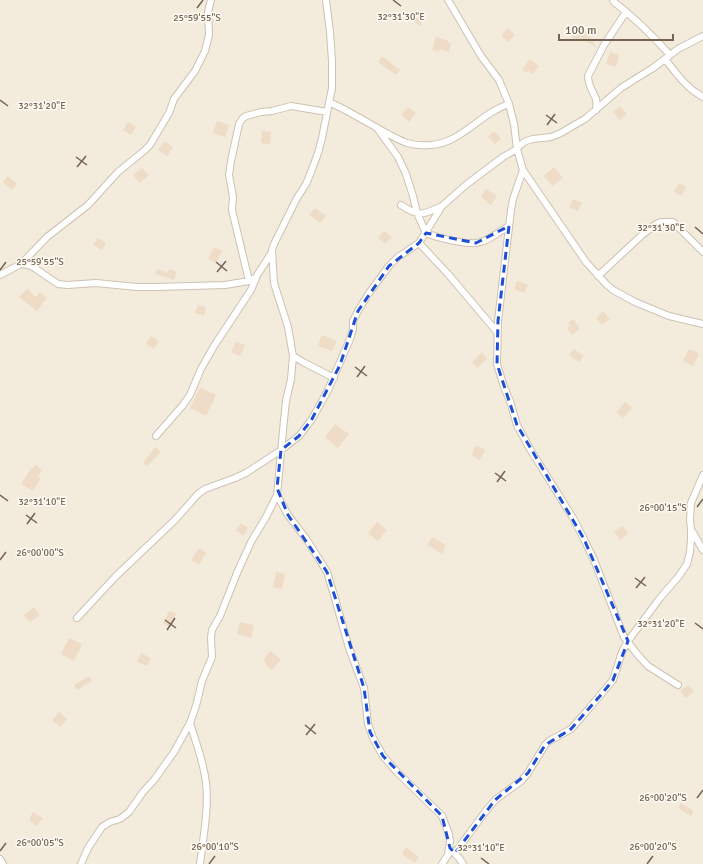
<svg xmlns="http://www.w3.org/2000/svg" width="703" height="864" font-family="Signika,sans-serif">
<rect width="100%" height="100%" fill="#fbf8ed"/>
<path fill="#f3ebdc" d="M0 0H703V864H0Z"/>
<path fill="#efdcc7" d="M418 10 426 16 420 26 412 20Z
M581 24 597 48 581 38 575 41 569 32Z
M507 28 515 34 509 42 501 36Z
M436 37 448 41V43L451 44 449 52 440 49 439 52 432 50Z
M610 52 619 55 616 67 606 64Z
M382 56 400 70 396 75 378 62Z
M530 59 539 66 533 74 529 71 527 73 522 69Z
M620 106 627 114 620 120 613 112Z
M408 107 416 113 409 122 401 115Z
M217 121 229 125 225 137 213 133Z
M128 122 136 127 131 135 123 130Z
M262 131 271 132 270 144 261 143Z
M494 131 501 138 495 144 488 137Z
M164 141 173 147 167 156 158 150Z
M554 167 563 178 552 186 544 176Z
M142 168 149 175 140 183 133 175Z
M8 176 17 184 12 190 3 182Z
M679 183 686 187 681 196 674 192Z
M486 189 497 196 491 205 486 202 487 201 481 197Z
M573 199 582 203 578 211 569 207Z
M315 208 326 216 320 223 309 215Z
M384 231 392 237 385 244 378 238Z
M98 238 106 243 102 250 93 245Z
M214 247 222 251 216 263 208 259Z
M157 269 168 273 169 269 177 272 174 280 155 274Z
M517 281 528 285 524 293 514 289Z
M27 289 36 297 40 292 47 298 37 311 19 297Z
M198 305 206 307 204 316 195 313Z
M603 311 610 319 602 325 596 318Z
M573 319 580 328 572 335 567 328 570 326 568 323Z
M322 335 337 341 332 351 318 346Z
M151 336 159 341 154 349 146 344Z
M236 342 245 345 240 356 231 352Z
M574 349 584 356 579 362 569 355Z
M689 349 699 354 693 366 683 361Z
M482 352 487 359 477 368 472 362Z
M200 387 216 395 206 416 190 408Z
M625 402 632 408 623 418 616 412Z
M335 424 349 434 338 448 325 437Z
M476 445 485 450 480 460 471 455Z
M155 447 161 452 147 466 143 463Z
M35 465 42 470 38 476 41 478 33 491 21 484 32 467 33 468Z
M377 522 387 530 378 541 368 533Z
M241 523 248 528 243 536 236 530Z
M623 526 628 534 620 540 614 532Z
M432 537 446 545 442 554 427 545Z
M199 548 206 553 199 565 191 560Z
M276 572 285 574 282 589 273 587Z
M34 607 40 615 30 622 24 615Z
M169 611 176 614 170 627 163 623Z
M240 622 254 625 251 638 237 634Z
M69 638 82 644 74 661 61 654Z
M270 651 281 659 272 670 266 666 267 664 263 660Z
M141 653 151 658 147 666 137 662Z
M89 676 92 681 77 690 74 685Z
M688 685 694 691 686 698 680 691Z
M59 712 67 719 60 727 52 720Z
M681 803 694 811 691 816 678 808Z
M33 812 43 818 37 826 29 820 31 818 30 817Z
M406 847 419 857 415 863 402 854Z"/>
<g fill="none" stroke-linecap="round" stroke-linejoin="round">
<g stroke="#cdc2b3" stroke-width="8">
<path id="minor" d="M326 0 330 32 332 61V88L322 138 318 153 311 172 306 184 297 198 274 244 272 250 274 283 288 327 293 356 291 379 286 401 284 420 277 495 288 515 307 540 327 572 334 595 349 648 364 688 368 724 373 738 383 756 397 772 442 816 449 834 450 841 448 855 442 864
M448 0 481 56 499 80 509 104 514 124 517 149 523 170 551 211 586 262 606 284 613 290 635 302 669 316 703 324
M613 0 614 2C635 18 653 36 670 55
M665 59C677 74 686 88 703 97
M329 102C349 111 368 123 388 134 394 137 401 141 407 143 421 147 439 146 452 139 472 129 487 111 509 104
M596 110C596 106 597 103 596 99 593 91 588 86 588 76L604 45 626 12
M377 128 398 157 406 174 413 196 417 213 426 233C438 238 469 246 481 242 491 239 500 231 509 226
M523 170 513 199 511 210 498 321 497 364 504 387 510 401 517 425 530 449 573 518 584 539 594 560 624 637 637 654 648 666 678 685
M401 205C418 217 424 215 442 206
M419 243 448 274 497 332
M21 264 28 265 33 267 58 284 67 285 96 283 137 287H157L225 285 249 281 256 277 272 252
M0 275 21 264 47 237 88 205 118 172 145 150 150 145 169 113 174 99 195 71 205 51 209 35 208 12 211 0
M598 276 642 235 656 224 661 222H673L703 252
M249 281 232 210 233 197 229 175 231 161 239 124 243 118 246 116 261 112 272 111 291 106 327 112
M293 356 303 362 334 378
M156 436 183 405 190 395 201 369 214 346 251 290 256 278
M692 531 703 550
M77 618 116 576 175 520 198 494 205 489 235 478 246 473 281 450 299 436 312 419 328 390 350 339 353 329V321L358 311 369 293 389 266 398 257 419 243 442 206 467 184 503 157 517 149 520 145 526 141 533 139 551 137 561 133 571 127 585 119 621 88 640 76 653 68 678 49 703 36
M190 723C196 743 204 763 206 783 209 808 203 839 200 864
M452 851 459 858 463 864
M455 853 485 812 495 800 521 781 528 773 545 745 549 741 571 729 586 712 613 680 622 652 628 641 660 598 679 576 687 564 690 552 691 539V529L690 520 691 503 703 475
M0 859 3 864
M81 864 88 848 102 827 110 822 120 819 129 812 143 792 154 780 174 752 190 723 196 706 202 681 212 657 211 638 212 630 220 616 237 573 251 542 266 517 277 495"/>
</g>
<use href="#minor" stroke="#fff" stroke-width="6"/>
</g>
<path fill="none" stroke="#1d4ed8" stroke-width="3" stroke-dasharray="8 5" stroke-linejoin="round" d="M509 226 498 321 497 364 517 425 584 539 628 641 613 680 600 696 571 729 545 745 528 773 495 800 455 853 450 848 442 816 383 756 370 732 364 688 327 572 288 515 277 488 281 450 299 436 312 419 340 365 358 311 389 266 419 243 426 233 476 243Z"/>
<path fill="none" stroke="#766351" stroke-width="1.5" d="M393 0 401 6M197 8 203 0M0 100 8 106M546 115 557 123M547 125 555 114M76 157 87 165M77 167 86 156M695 227 703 234M216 262 227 271M0 270 6 262M217 272 226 261M355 367 367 376M357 377 365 366M495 473 506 481M497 482 505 471M0 495 8 501M697 507 703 499M26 515 37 523M27 524 35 513M0 560 6 552M635 578 646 586M636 588 645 577M165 620 176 628M695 623 703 629M167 630 175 618M305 725 316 734M306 735 315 724M697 798 703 790M0 851 6 843M481 858 489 864M209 864 215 856M647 864 653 856"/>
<g font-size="10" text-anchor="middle" fill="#766351" stroke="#fefbf4" stroke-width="3" stroke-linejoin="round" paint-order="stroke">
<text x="401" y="20">32°31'30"E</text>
<text x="197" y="21">25°59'55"S</text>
<text x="42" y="109">32°31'20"E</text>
<text x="661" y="231">32°31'30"E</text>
<text x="40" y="265">25°59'55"S</text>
<text x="42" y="505">32°31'10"E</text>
<text x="663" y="511">26°00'15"S</text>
<text x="40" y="556">26°00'00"S</text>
<text x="661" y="627">32°31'20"E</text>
<text x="663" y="801">26°00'20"S</text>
<text x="40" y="846">26°00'05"S</text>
<text x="215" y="850">26°00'10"S</text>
<text x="653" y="850">26°00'20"S</text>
<text x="481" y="851">32°31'10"E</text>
</g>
<path d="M559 34v6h114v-6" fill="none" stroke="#766351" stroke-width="2"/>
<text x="565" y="34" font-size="12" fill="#766351" stroke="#fefbf4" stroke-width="3" paint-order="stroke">100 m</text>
</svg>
